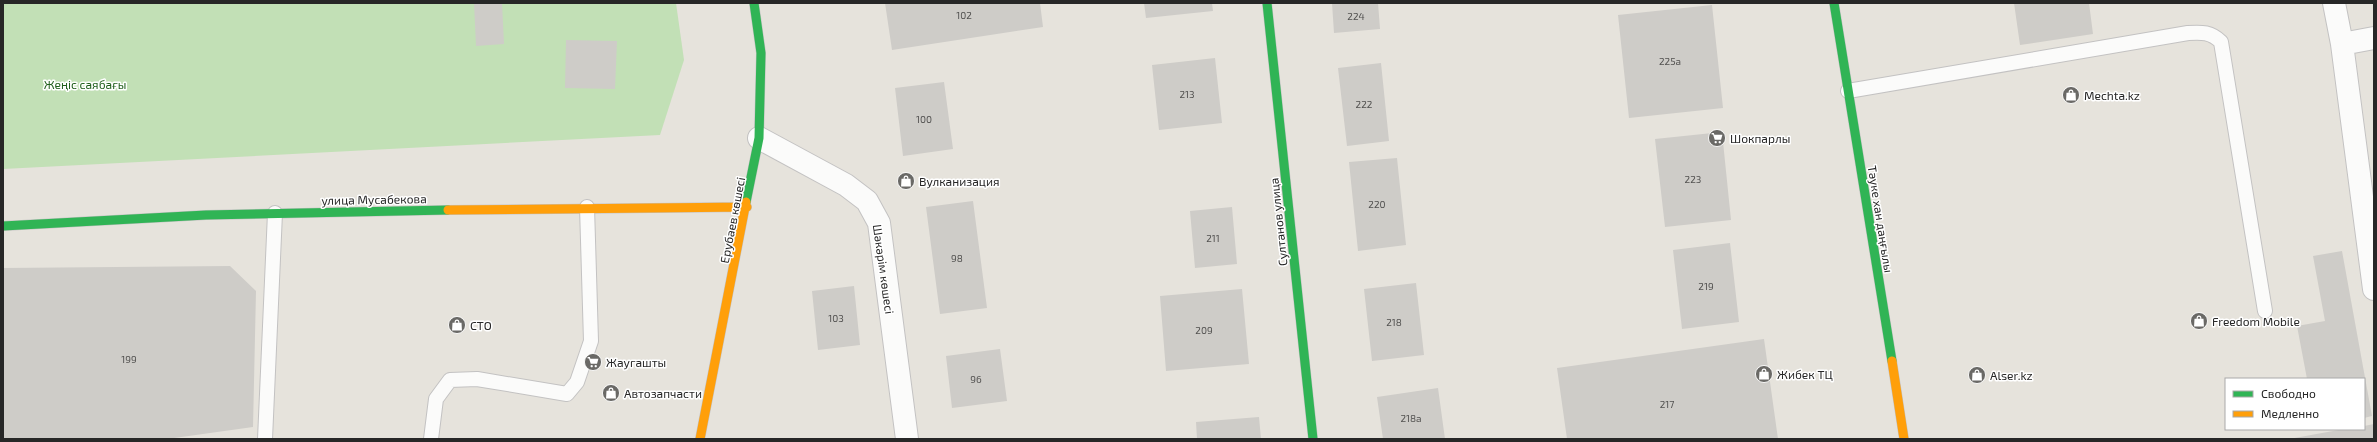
<svg xmlns="http://www.w3.org/2000/svg" width="2377" height="442" font-family="'Exo 2',sans-serif">
<rect width="100%" height="100%" fill="#e6e3dc"/>
<path fill="#c2e0b6" d="M3 3H676L684 60 660 135 3 169Z"/>
<path fill="#ceccc8" d="M474 3H502L504 44 476 46Z
M885 3H1040L1043 27 892 50Z
M1144 3H1212L1213 11 1146 18Z
M1332 3H1378L1380 29 1334 33Z
M2014 3H2089L2093 34 2020 45Z
M1712 5 1723 108 1629 118 1618 15Z
M566 40 617 41 615 89 565 88Z
M1215 58 1222 123 1159 130 1152 65Z
M1381 63 1389 141 1347 146 1338 68Z
M944 82 953 149 903 156 895 88Z
M1722 132 1731 220 1665 227 1655 139Z
M1397 158 1406 245 1358 251 1349 162Z
M973 201 987 308 940 314 926 207Z
M1232 207 1237 264 1195 268 1190 211Z
M1730 243 1739 322 1682 329 1673 250Z
M2342 251 2372 416 2364 418V379H2307L2297 326 2325 321 2313 256Z
M230 266 256 291 253 427 167 439H3V268Z
M1416 283 1424 355 1372 361 1364 289Z
M854 286 860 345 818 350 812 291Z
M1242 289 1249 364 1166 371 1160 296Z
M1764 339 1778 439H1567L1557 368Z
M1000 349 1007 401 952 408 946 356Z
M1438 388 1445 439H1383L1377 397Z
M1259 417 1261 439H1197L1196 422Z
M2374 424V439H2289L2344 429H2364V426Z"/>
<g fill="none" stroke-linecap="round" stroke-linejoin="round">
<g stroke="#c3c2c2" stroke-width="16">
<path id="lane" d="M1848 91 2188 33C2202 32 2211 32 2221 42L2265 311
M265 439 275 213
M431 439 436 399 450 380 477 379 567 394 577 382 591 341 587 207"/>
</g>
<g stroke="#c3c2c2" stroke-width="24">
<path id="street" d="M2334 3 2342 44 2374 289
M2342 44 2374 38
M759 138 846 185 867 201 879 223 907 439"/>
</g>
<g stroke="#c3c2c2" stroke-width="10">
<path id="fast" d="M1267 3 1313 439
M1834 3 1892 361
M746 202 759 138 761 53 754 3
M3 226 206 215 448 210"/>
</g>
<g stroke="#c3c2c2" stroke-width="10">
<path id="slow" d="M448 210 747 207
M1892 361 1904 439
M700 439 746 202"/>
</g>
<use href="#lane" stroke="#fbfbfa" stroke-width="14"/>
<use href="#street" stroke="#fbfbfa" stroke-width="22"/>
<use href="#fast" stroke="#30b455" stroke-width="9"/>
<use href="#slow" stroke="#ff9f0a" stroke-width="9"/>
</g>
<defs>
<g id="shop-disc" transform="scale(0.9)"><circle r="9.5" fill="#6a6966" stroke="#fff"/><path d="M-5-2.5h2.3a2.7 3.5 0 0 1 5.4 0H5L5.5 6h-11ZM-1.5-2.5h3a1.5 2.3 0 0 0-3 0Z" fill="#fff"/></g>
<g id="supermarket-disc" transform="scale(0.9)"><circle r="9.5" fill="#6a6966" stroke="#fff"/><path d="M-6-5.5h2.5l.6 2H6L4.5 2H-2.5L-4.4-4H-6ZM-1.5 3.2a1.3 1.3 0 1 0 .1 0ZM3 3.2a1.3 1.3 0 1 0 .1 0Z" fill="#fff"/></g>
</defs>
<g fill-rule="evenodd">
<use href="#shop-disc" x="2071" y="95"/>
<use href="#supermarket-disc" x="1717" y="138"/>
<use href="#shop-disc" x="906" y="181"/>
<use href="#shop-disc" x="2199" y="321"/>
<use href="#shop-disc" x="457" y="325"/>
<use href="#supermarket-disc" x="593" y="362"/>
<use href="#shop-disc" x="1764" y="374"/>
<use href="#shop-disc" x="1977" y="375"/>
<use href="#shop-disc" x="611" y="393"/>
</g>
<g text-anchor="middle" dominant-baseline="central" stroke-width="3" stroke-linejoin="round" paint-order="stroke">
<g font-size="10" fill="#525150">
<text x="964" y="15">102</text>
<text x="1356" y="16">224</text>
<text x="1670" y="61">225а</text>
<text x="1187" y="94">213</text>
<text x="1364" y="104">222</text>
<text x="924" y="119">100</text>
<text x="1693" y="179">223</text>
<text x="1377" y="204">220</text>
<text x="1213" y="238">211</text>
<text x="957" y="258">98</text>
<text x="1706" y="286">219</text>
<text x="836" y="318">103</text>
<text x="1394" y="322">218</text>
<text x="1204" y="330">209</text>
<text x="129" y="359">199</text>
<text x="976" y="379">96</text>
<text x="1667" y="404">217</text>
<text x="1411" y="418">218а</text>
</g>
<g font-size="12" fill="#205f1c" stroke="#fff">
<text x="85" y="84">Жеңіс саябағы</text>
</g>
<g font-size="12" fill="#272727" stroke="#fff" text-anchor="start">
<text x="2084" y="95">Mechta.kz</text>
<text x="1730" y="138">Шокпарлы</text>
<text x="919" y="181">Вулканизация</text>
<text x="2212" y="321">Freedom Mobile</text>
<text x="470" y="325">СТО</text>
<text x="606" y="362">Жаугашты</text>
<text x="1777" y="374">Жибек ТЦ</text>
<text x="1990" y="375">Alser.kz</text>
<text x="624" y="393">Автозапчасти</text>
</g>
<g font-size="12" fill="#272727" stroke="#fff">
<text transform="translate(374 199) rotate(-1)">улица Мусабекова</text>
<text transform="translate(1881 219) rotate(81)">Тәуке хан даңғылы</text>
<text transform="translate(732 220) rotate(-79)">Ерубаев көшесі</text>
<text transform="translate(1278 222) rotate(-96)">Султанов улица</text>
<text transform="translate(884 269) rotate(82)">Шәкәрім көшесі</text>
</g>
</g>
<rect width="2377" height="442" fill="none" stroke="#272727" stroke-width="8"/>
<rect x="2225" y="378" width="140" height="52" fill="#ffffff" stroke="#a9a9a9"/>
<rect x="2233" y="391" width="20" height="6" fill="#30b455" stroke="#a9a9a9"/>
<text x="2261" y="398" font-size="12" fill="#272727">Свободно</text>
<rect x="2233" y="411" width="20" height="6" fill="#ff9f0a" stroke="#a9a9a9"/>
<text x="2261" y="418" font-size="12" fill="#272727">Медленно</text>
</svg>
